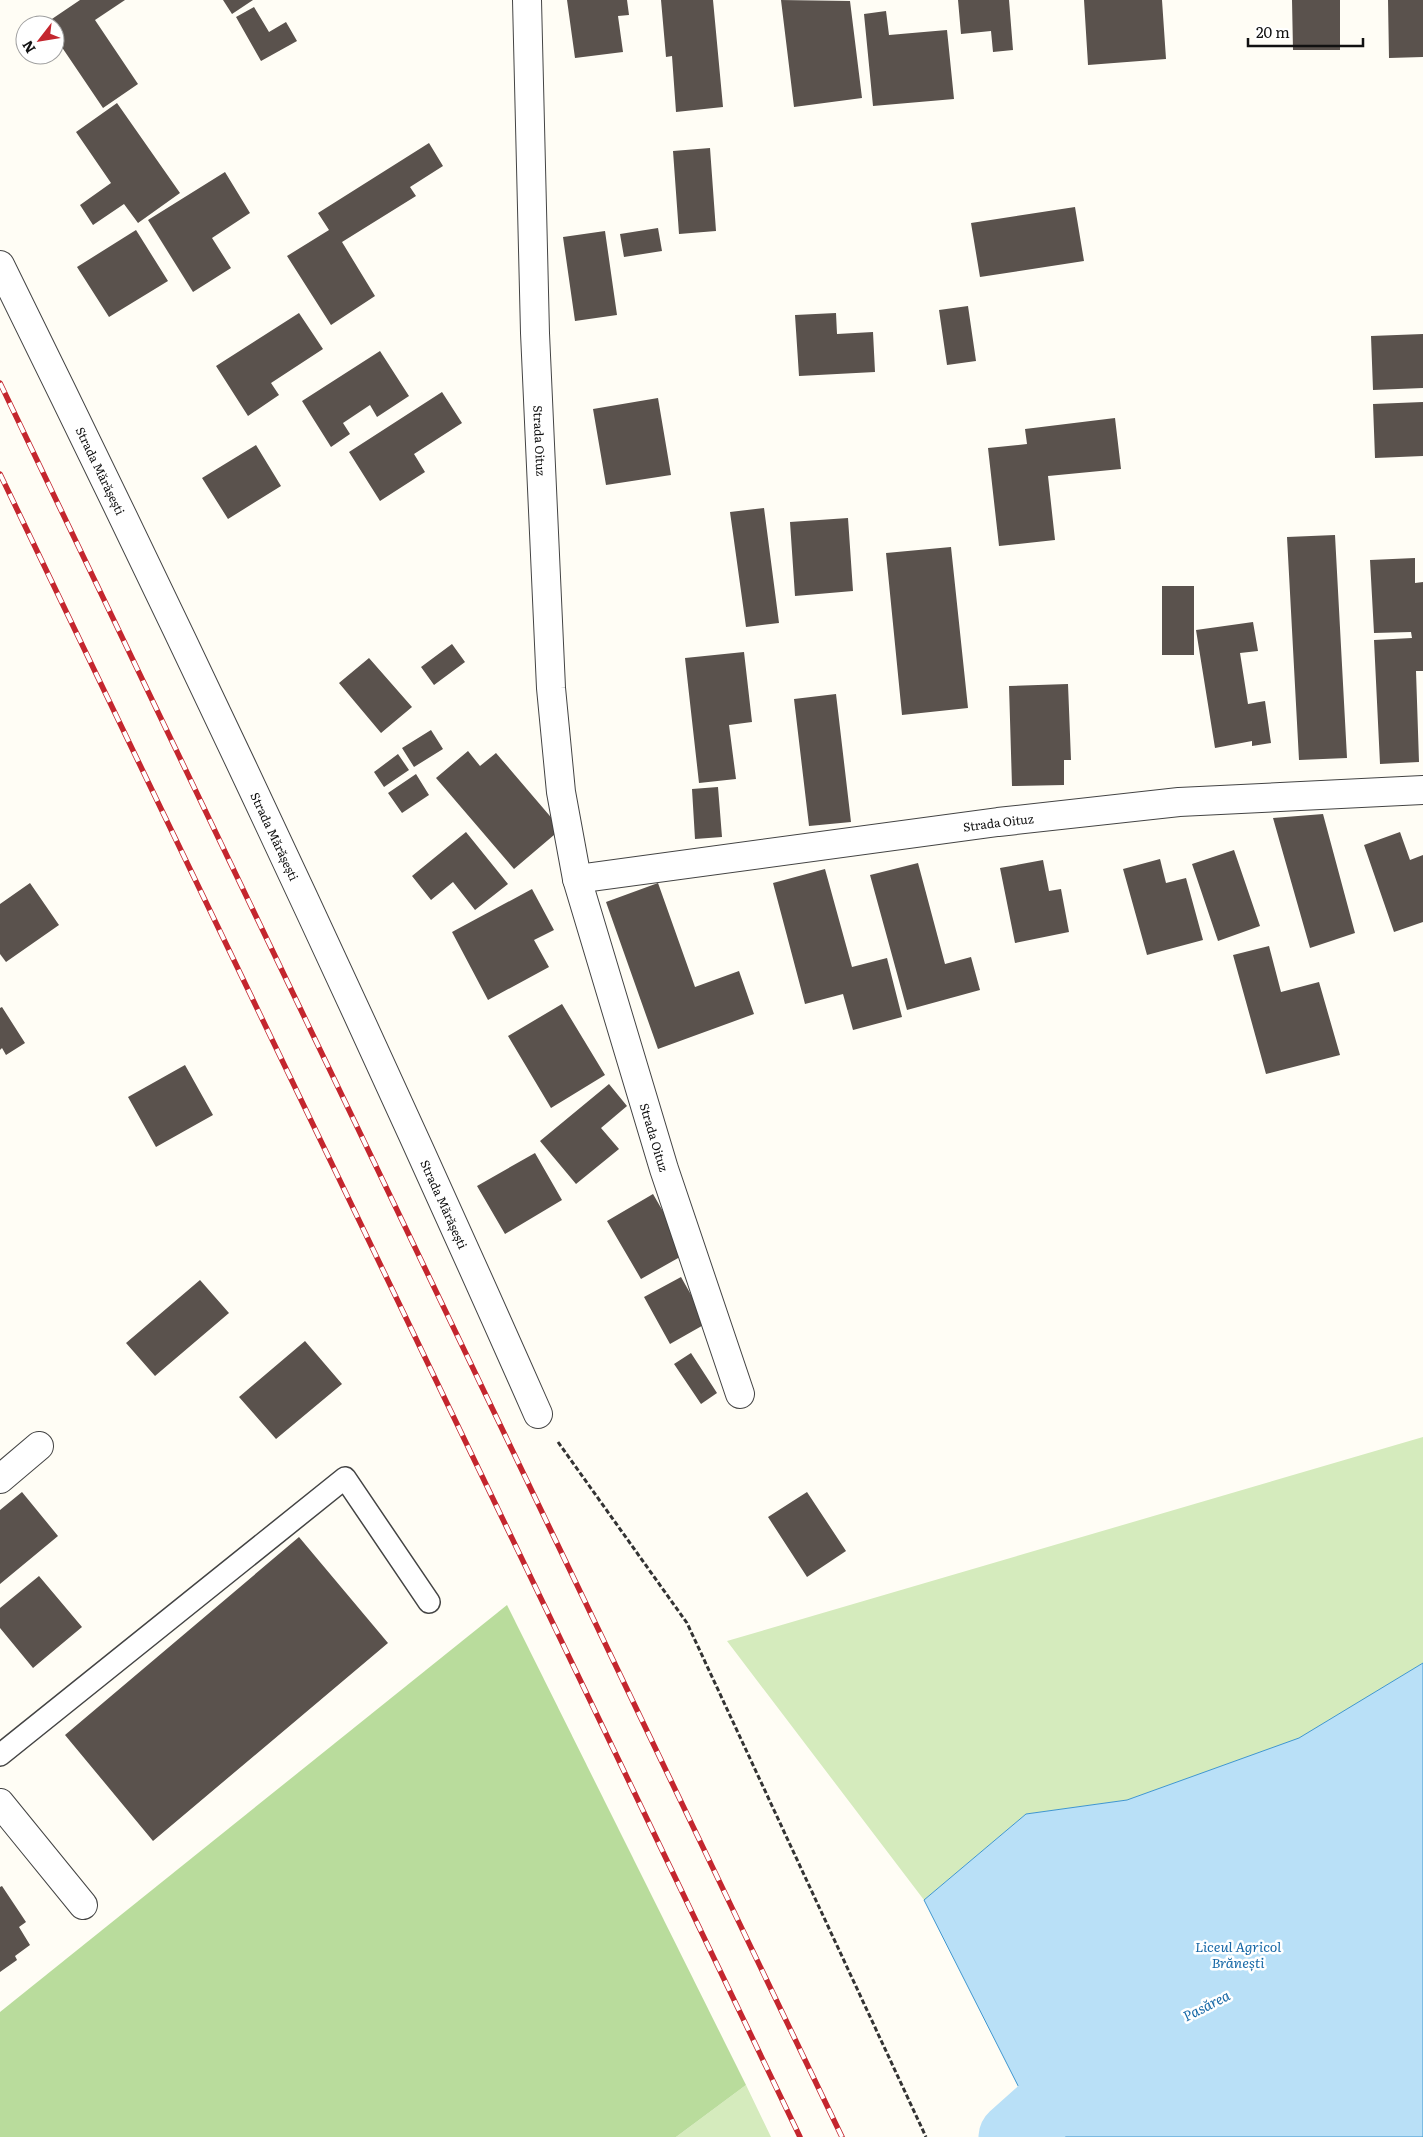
<svg xmlns="http://www.w3.org/2000/svg" width="1423" height="2137" font-family="Literata,serif">
<rect width="100%" height="100%" fill="#fffdf5"/>
<path fill="#d5ebbd" d="M1423 1437V1663L1300 1738 1127 1800 1026 1814 924 1900 727 1641Z
M746 2085 771 2137H676Z"/>
<path fill="#b9dc9c" d="M507 1605 746 2085 676 2137H0V2012Z"/>
<path fill="#b9e0f7" stroke="#3f96cf" d="M1423 1663V2137H1044L924 1900 1026 1814 1127 1800 1299 1738Z"/>
<g fill="none" stroke-linecap="round" stroke-linejoin="round">
<path stroke="#b9e0f7" stroke-width="69" d="M1013 2137 1099 2060 1107 2056"/>
</g>
<path fill="#5a524d" d="M80 0H125L95 20 138 84 103 108 55 37V25L46 23Z
M223 0H253L232 14Z
M567 0H627L629 15 618 16 623 52 575 58Z
M661 0H713L723 107 676 112 672 56 666 57Z
M781 0 850 1 862 98 794 107Z
M958 0H1009L1013 50 993 52 991 31 961 34Z
M1084 0H1162L1166 59 1088 65Z
M1292 0H1340V50H1293Z
M1388 0H1423V57L1389 58Z
M254 7 269 32 286 22 297 41 261 61 236 17Z
M886 11 889 35 947 30 954 99 873 106 864 14Z
M117 103 180 193 138 223 124 204 93 225 80 205 111 183 76 132Z
M429 143 443 166 410 187 416 196 342 242 375 296 331 325 287 256 329 230 318 213Z
M710 148 716 231 679 234 673 151Z
M225 172 250 213 212 238 231 268 193 292 148 220Z
M1075 207 1084 261 980 277 971 223Z
M658 228 662 251 624 257 620 234Z
M136 230 168 281 109 317 77 267Z
M605 231 617 315 575 321 563 237Z
M968 306 976 361 947 365 939 310Z
M299 313 323 349 271 383 279 395 248 416 216 366Z
M836 313 837 334 873 332 875 372 799 376 795 315Z
M1423 334V388L1373 390 1371 336Z
M380 351 409 396 377 417 370 405 343 423 350 434 331 447 302 401Z
M442 392 462 423 414 454 425 472 380 501 349 452Z
M658 398 671 475 606 485 593 409Z
M1423 402V456L1375 458 1373 404Z
M1115 418 1121 469 1048 476 1055 540 999 546 988 448 1027 444 1025 429Z
M256 445 281 486 228 519 202 478Z
M764 508 779 623 746 627 730 512Z
M848 518 853 591 795 596 790 522Z
M1335 535 1347 758 1299 760 1287 537Z
M951 547 968 708 902 715 886 553Z
M1415 558V583L1423 582V671H1416L1419 762 1380 764 1374 640 1412 638 1411 632 1374 633 1370 560Z
M1162 586H1194V655H1162Z
M1253 622 1258 651 1240 653 1248 704 1265 701 1271 743 1252 746V741L1215 748 1196 630Z
M452 644 465 662 434 685 421 667Z
M744 652 752 722 729 725 736 779 699 783 685 658Z
M369 658 412 707 381 733 339 683Z
M1068 684 1071 760H1064V785L1012 786 1009 686Z
M836 694 851 822 809 826 794 699Z
M431 730 443 749 414 767 402 748Z
M468 751 480 766 496 753 561 829 514 869 436 778Z
M398 754 409 770 384 787 374 772Z
M416 774 429 795 402 813 388 793Z
M718 787 722 837 695 839 692 789Z
M1323 814 1355 933 1310 948 1273 818Z
M466 832 508 884 475 910 453 882 431 900 412 876Z
M1400 832 1410 860 1423 855V922L1394 932 1364 845Z
M1234 850 1260 926 1218 941 1192 864Z
M1160 859 1166 883 1186 878 1203 940 1147 955 1123 869Z
M1043 860 1049 891 1061 889 1069 932 1015 943 1000 868Z
M918 863 945 964 971 957 980 990 907 1010 870 875Z
M825 869 852 967 887 958 902 1017 853 1030 843 994 805 1004 773 883Z
M30 883 59 925 6 962 0 954V904Z
M658 883 695 987 739 971 754 1014 658 1049 606 902Z
M532 889 554 930 534 940 549 967 488 1000 452 932Z
M1269 946 1281 992 1319 982 1340 1055 1266 1074 1233 955Z
M562 1004 605 1075 551 1108 508 1036Z
M2 1007 25 1043 6 1055 2 1048 0 1050V1008Z
M185 1065 213 1115 156 1147 128 1097Z
M609 1084 627 1106 601 1128 619 1149 576 1184 540 1141Z
M535 1153 562 1200 505 1234 477 1186Z
M653 1194 687 1253 641 1279 607 1221Z
M681 1277 707 1323 670 1344 644 1297Z
M200 1280 229 1313 155 1376 126 1343Z
M305 1341 342 1384 276 1439 239 1397Z
M691 1353 717 1393 701 1404 674 1364Z
M22 1492 58 1536 0 1584V1510Z
M807 1492 846 1551 807 1577 768 1517Z
M299 1537 388 1643 153 1841 65 1735Z
M39 1576 82 1627 33 1668 0 1628V1608Z
M2 1886 26 1922 19 1927 30 1945 15 1956 17 1960 0 1972V1887Z"/>
<g fill="none" stroke-linecap="round" stroke-linejoin="round">
<g stroke="#444" stroke-width="24">
<path id="lane" d="M0 1755 345 1478 429 1602"/>
</g>
<g stroke="#444" stroke-width="30">
<g id="street">
<path id="s1" d="M527 0 535 333 551 688 561 792 577 879 664 1169 740 1394"/>
<path id="s2" d="M0 265C187 644 367 1027 538 1414"/>
<path id="s3" d="M577 879 998 822 1179 802 1423 790"/>
<path d="M0 1479 39 1446"/>
<path d="M0 1803 83 1905"/>
</g>
</g>
<path stroke="#333" stroke-width="3" stroke-dasharray="5 2.5" stroke-linecap="butt" d="M558 1442 687 1623 926 2137"/>
<use href="#lane" stroke="#fff" stroke-width="21"/>
<use href="#street" stroke="#fff" stroke-width="28"/>
<g stroke="#c4262e" stroke-width="5.5">
<path id="rail" d="M0 383 842 2137
M0 474 800 2137"/>
</g>
<use href="#rail" stroke="#fff" stroke-width="4" stroke-dasharray="11" stroke-linecap="butt"/>
</g>
<g text-anchor="middle" dominant-baseline="central" stroke-width="5" stroke-linejoin="round" paint-order="stroke">
<g font-size="12" fill="#111" stroke="#fff">
<text stroke="none"><textPath href="#s1" startOffset="441">Strada Oituz</textPath></text>
<text stroke="none"><textPath href="#s2" startOffset="229">Strada Mărășești</textPath></text>
<text stroke="none"><textPath href="#s3" startOffset="425">Strada Oituz</textPath></text>
<text stroke="none"><textPath href="#s2" startOffset="634">Strada Mărășești</textPath></text>
<text stroke="none"><textPath href="#s1" startOffset="1151">Strada Oituz</textPath></text>
<text stroke="none"><textPath href="#s2" startOffset="1039">Strada Mărășești</textPath></text>
</g>
<g font-size="14" font-style="italic" fill="#1768a6" stroke="#fff">
<text x="1238" y="1946">Liceul Agricol<tspan x="1238" dy="16">Brănești</tspan></text>
<text transform="translate(1206 2005) rotate(-27)">Pasărea</text>
</g>
</g>
<g transform="translate(40 40) rotate(239)"><circle r="24" fill="#ffffff" stroke="#a0a0a0"/>
<path d="M0-4L9 19L0 12L-9 19Z" fill="#c4262e"/>
<text y="-8" font-size="14" font-weight="bold" text-anchor="middle" fill="#111111">N</text>
</g>
<path d="M1248 38v8h115v-8" fill="none" stroke="#111111" stroke-width="2.5"/>
<text x="1256" y="38" font-size="15" fill="#111111" stroke="#ffffff" stroke-width="4" paint-order="stroke">20 m</text>
</svg>
